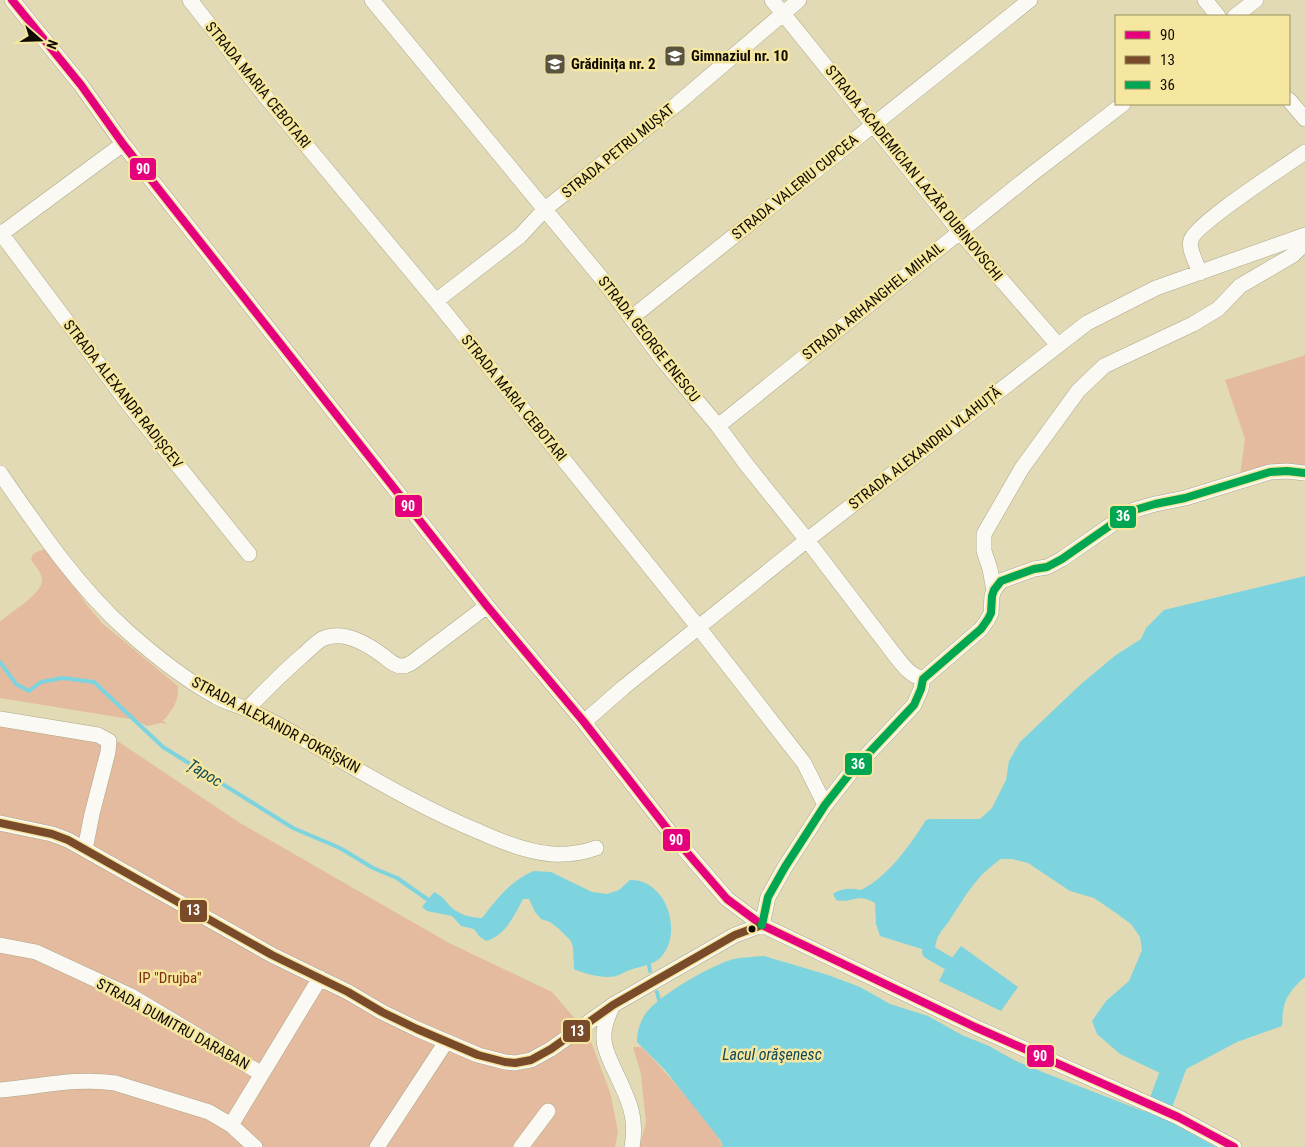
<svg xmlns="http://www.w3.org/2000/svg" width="1305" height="1147" font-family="'Roboto Condensed',sans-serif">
<rect width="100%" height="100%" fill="#e1dab4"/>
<path fill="#e4bb9e" d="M1305 354V473L1239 482 1245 439 1225 380 1303 356Z
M48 547 87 605 102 623 178 686C179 701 173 709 163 721L167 724 161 723 147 726 136 720 0 698V622C10 612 41 595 42 581 42 573 36 567 31 560L33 554Z
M0 714 104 732 240 823 449 943 552 992 588 1034 610 1092 618 1131 615 1147H0Z
M633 1047H642C664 1071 686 1094 706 1121 712 1129 719 1137 723 1147H639L646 1123 641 1074Z"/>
<path fill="#7dd4df" d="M1305 576V977C1297 983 1286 996 1284 1006 1282 1013 1283 1020 1282 1026L1237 1042 1188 1068 1181 1074 1176 1072 1173 1076 1165 1070 1160 1073 1120 1054 1097 1034 1092 1021 1106 1001 1129 981 1142 950 1140 937 1131 924 1116 913 1094 898 1070 891 1028 863 1012 859H1001C975 877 968 893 951 918 947 925 941 930 938 937 935 943 935 950 934 956H931L922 949 880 936 876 924 875 903C857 892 852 904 836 900L833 894C841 888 851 888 861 890 888 877 910 845 926 820L930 819H980L992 808 1006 780 1009 761 1020 742 1081 684 1116 655 1141 639 1146 628 1164 610Z
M534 871 551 872 592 892 607 894 619 890 630 880C666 879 683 931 662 956 655 965 640 966 630 970 625 971 621 975 616 976 605 979 585 974 574 969L573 948 571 941 559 929 550 922 541 919 535 912 529 899H523C514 916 506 935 486 941L479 936 474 929 461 926 452 916 427 911 422 907 434 892C442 896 444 899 449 905 457 914 471 918 482 918 497 899 511 880 534 871Z
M961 946 1018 987 1001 1011 939 981 948 963Z
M764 956 828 975 860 987 890 1004 928 1016 962 1035 989 1046 1016 1061 1045 1073 1169 1121 1216 1147H723L721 1141 665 1070 637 1042C637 1031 640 1022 646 1013 658 996 713 964 734 959 744 957 754 957 764 956Z"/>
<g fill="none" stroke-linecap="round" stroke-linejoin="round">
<path stroke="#7dd4df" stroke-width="4" d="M0 662 16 684 29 691 41 682 63 678 94 682 163 747 293 828 340 848 373 868 397 878 427 899
M649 965 650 971
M657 992 659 1000"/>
<path stroke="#7dd4df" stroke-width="14" d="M929 952 948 963"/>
<path stroke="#7dd4df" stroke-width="24" d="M1158 1147 1156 1116 1182 1046"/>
<g stroke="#ada78a" stroke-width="16">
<path id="minor" d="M12 0 81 85 123 144 487 606 584 722 672 835 727 899 762 925 975 1027 1178 1117 1234 1147
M190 0 266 97 436 301 699 628 804 763 825 805
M372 0 603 280 662 359 718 426 746 464 807 540 894 654C903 665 909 675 923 679
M772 0 960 232 1057 344
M1205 0 1218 16
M1235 16 1256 0
M1289 100 1305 119
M0 232 127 402 249 554
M1 234 123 144
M1200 273C1197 264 1188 249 1191 240 1196 223 1286 166 1305 152
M436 301 520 236 545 209 677 104 799 0
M631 318 1030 0
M718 426 1032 174 1123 104
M0 473C38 528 77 586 127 631 154 655 184 679 215 696 225 702 236 704 246 709 266 718 285 728 303 739 361 771 418 807 480 832 502 842 527 852 552 854 567 855 582 853 596 848
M994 590 990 569 984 551V534L1022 468 1078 391 1104 366 1193 324 1218 309 1240 286 1293 255 1299 249 1303 236
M247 709C265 691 282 673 302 656 308 651 315 643 322 639 343 629 366 643 382 655 388 659 394 666 402 666 408 666 413 662 418 658L487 606
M0 719 98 735 109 741 108 752 92 814 85 849
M584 722 624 687 807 540 1087 323 1156 288 1305 235
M0 823 52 834 68 840 272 955 348 992 382 1012 417 1029 478 1055 505 1062 515 1063 531 1060 551 1049 613 1005 735 935 762 925
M762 925 768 897 785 867 825 805 851 772 914 705 921 689 923 679 981 629 988 619 991 613 992 596 994 590 1001 581 1034 569 1047 567 1062 559 1131 511 1155 504 1185 498 1270 472 1287 471 1305 473
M0 945 36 952 131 996 262 1074
M613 1005C608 1015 603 1028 604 1039 604 1049 610 1060 614 1069 627 1097 638 1115 632 1147
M0 1090C38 1087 77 1077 115 1083L209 1112 231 1125 255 1147
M231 1125 320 978
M377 1147 446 1042
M521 1147 548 1111"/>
</g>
<use href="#minor" stroke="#faf9f4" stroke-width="15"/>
<g stroke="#f5e7a0" stroke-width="11">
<path id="bus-1" d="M12 0 81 85 123 144 487 606 584 722 672 835 727 899 762 925 975 1027 1178 1117 1234 1147"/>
</g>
<g stroke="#f5e7a0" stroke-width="11">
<path id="bus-2" d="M0 823 52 834 68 840 272 955 348 992 382 1012 417 1029 478 1055 505 1062 515 1063 531 1060 551 1049 613 1005 735 935 762 925"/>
</g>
<g stroke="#f5e7a0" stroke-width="11">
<path id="bus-3" d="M762 925 768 897 785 867 825 805 851 772 914 705 921 689 923 679 981 629 988 619 991 613 992 596 994 590 1001 581 1034 569 1047 567 1062 559 1131 511 1155 504 1185 498 1270 472 1287 471 1305 473"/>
</g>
<use href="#bus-1" stroke="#e5007d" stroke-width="8"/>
<use href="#bus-2" stroke="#7a4b2a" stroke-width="8"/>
<use href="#bus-3" stroke="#00a651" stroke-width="8"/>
</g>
<defs>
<g id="school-square" transform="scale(1.125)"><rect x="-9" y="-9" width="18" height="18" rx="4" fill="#59533f" stroke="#f5e7a0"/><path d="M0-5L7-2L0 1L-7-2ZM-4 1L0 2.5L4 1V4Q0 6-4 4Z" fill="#fff"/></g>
</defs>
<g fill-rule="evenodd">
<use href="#school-square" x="675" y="56"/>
<use href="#school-square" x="555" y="64"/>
</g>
<circle fill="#100b00" stroke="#f5e7a0" stroke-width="2" cx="752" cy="929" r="4.5"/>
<g text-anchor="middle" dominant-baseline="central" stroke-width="5" stroke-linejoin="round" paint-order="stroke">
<g font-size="15" font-weight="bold" fill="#100b00" stroke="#f5e7a0" text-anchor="start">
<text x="691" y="56">Gimnaziul nr. 10</text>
<text x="571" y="64">Grădinița nr. 2</text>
</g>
<g font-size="15" fill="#100b00" stroke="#f5e7a0">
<text transform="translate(258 85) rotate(51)">STRADA MARIA CEBOTARI</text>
<text transform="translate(618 151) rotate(-39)">STRADA PETRU MUȘAT</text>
<text transform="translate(914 173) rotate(51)">STRADA ACADEMICIAN LAZĂR DUBINOVSCHI</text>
<text transform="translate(795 187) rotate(-39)">STRADA VALERIU CUPCEA</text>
<text transform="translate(873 301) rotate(-39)">STRADA ARHANGHEL MIHAIL</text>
<text transform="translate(649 339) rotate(52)">STRADA GEORGE ENESCU</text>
<text transform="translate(123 394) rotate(52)">STRADA ALEXANDR RADIȘCEV</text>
<text transform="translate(514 398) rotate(51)">STRADA MARIA CEBOTARI</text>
<text transform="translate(925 448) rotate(-38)">STRADA АLEXANDRU VLAHUȚĂ</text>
<text transform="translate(276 725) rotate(28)">STRADA ALEXANDR POKRÎȘKIN</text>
<text transform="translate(173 1024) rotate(29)">STRADA DUMITRU DARABAN</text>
</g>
<g font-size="15" fill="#7f2e11" stroke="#f5e7a0">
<text x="170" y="978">IP "Drujba"</text>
</g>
<g font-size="16" font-style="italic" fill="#144a58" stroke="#f5e7a0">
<text transform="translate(205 773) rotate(32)">Țapoc</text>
<text x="772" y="1054">Lacul orăşenesc</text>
</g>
</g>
<g stroke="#f5e7a0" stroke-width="2">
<rect x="129" y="157" width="28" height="24" rx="5" fill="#e5007d"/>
<rect x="394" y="494" width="29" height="24" rx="5" fill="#e5007d"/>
<rect x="1109" y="505" width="28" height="24" rx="5" fill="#00a651"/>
<rect x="844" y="752" width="29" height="24" rx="5" fill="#00a651"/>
<rect x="662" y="828" width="29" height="24" rx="5" fill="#e5007d"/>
<rect x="179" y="899" width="29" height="24" rx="5" fill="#7a4b2a"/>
<rect x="562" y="1019" width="29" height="24" rx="5" fill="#7a4b2a"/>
<rect x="1026" y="1044" width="29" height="24" rx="5" fill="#e5007d"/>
</g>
<g font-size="14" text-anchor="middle" font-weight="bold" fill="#fff">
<text x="143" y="174">90</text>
<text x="408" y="511">90</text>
<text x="1123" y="521">36</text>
<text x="858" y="769">36</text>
<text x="676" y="845">90</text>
<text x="193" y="915">13</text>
<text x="577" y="1036">13</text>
<text x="1040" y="1061">90</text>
</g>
<rect x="1115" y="15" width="175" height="90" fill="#f5e7a0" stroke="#998f60"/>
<rect x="1125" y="31" width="25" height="8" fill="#e5007d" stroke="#998f60"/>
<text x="1160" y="40" font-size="15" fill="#100b00">90</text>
<rect x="1125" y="56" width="25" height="8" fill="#7a4b2a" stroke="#998f60"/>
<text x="1160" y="65" font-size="15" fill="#100b00">13</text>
<rect x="1125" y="81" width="25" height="8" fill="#00a651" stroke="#998f60"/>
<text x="1160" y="90" font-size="15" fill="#100b00">36</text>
<g transform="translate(40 40) rotate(110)" stroke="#f5e7a0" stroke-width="4" paint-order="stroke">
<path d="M0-4L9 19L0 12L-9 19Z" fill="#100b00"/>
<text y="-8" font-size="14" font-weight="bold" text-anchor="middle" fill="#100b00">N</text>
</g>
</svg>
